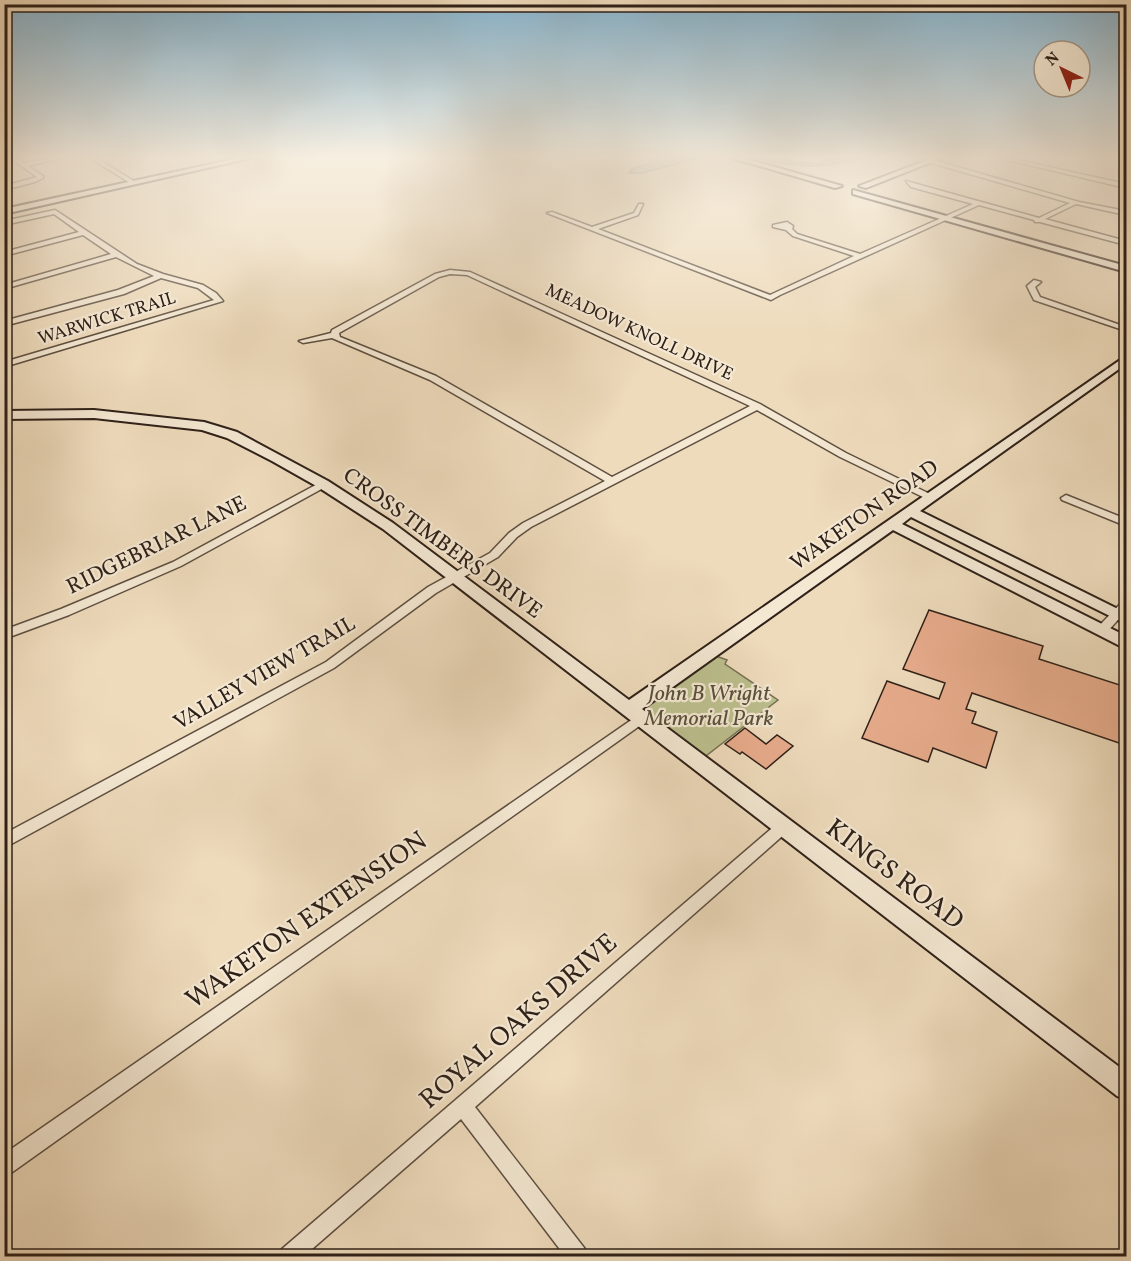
<svg xmlns="http://www.w3.org/2000/svg" width="1131" height="1261" font-family="Vollkorn,serif">
<rect width="100%" height="100%" fill="#eedbbc"/>
<filter id="stains"><feTurbulence type="fractalNoise" baseFrequency=".00333" numOctaves="4"/><feColorMatrix values="0 0 0 0 .2 0 0 0 0 .09 0 0 0 0 .02 0 0 0 .5 -.17"/></filter>
<radialGradient id="worn" r=".72"><stop offset=".6" stop-color="#630" stop-opacity="0"/><stop offset="1" stop-color="#630" stop-opacity=".3"/></radialGradient>
<path fill="#bcbf8e" stroke="#757053" stroke-width="1.5" d="M716 656 727 660 725 664 778 700 702 759 643 708Z"/>
<path fill="#99bbb1" stroke="#6e7d74" stroke-width="1.5" d="M648 158H699L642 173H629L632 169 650 163 651 160Z
M755 158H784L794 162 822 164 828 158H864L829 165 809 166 771 162Z"/>
<path fill="#e8ac8c" stroke="#2e2018" stroke-width="1.5" d="M929 610 1043 646 1039 659 1126 687V719L1122 744 972 693 966 709 976 712 972 723 997 732 986 768 933 748 928 762 862 738 887 681 939 699 945 683 903 669Z
M745 728 766 744 777 735 793 746 766 769 742 752 740 754 725 744Z"/>
<g fill="none" stroke-linecap="round" stroke-linejoin="round">
<g stroke="#5e4f41" stroke-width="3">
<path id="street" d="M10 158H16L24 163 52 158H61L28 166 43 176V178L35 182 4 190V186L37 177Z
M90 158H96L137 183 132 184Z
M999 158H1008L1126 184V188Z
M930 159 1079 202 1126 211V215L1076 204 1045 219 1126 241V245L1040 222H1035L1034 220 979 205 780 295 771 300 547 213 552 212 592 227 634 213 639 204H643L638 215 598 229 770 295 854 256 793 236 786 230 773 227V225L787 222 793 226 792 229 797 234 860 254 973 204 911 187 906 181 1039 218 1070 203 928 162Z
M55 210 137 264 163 274 203 285 216 293 223 301 4 367V362L214 300 198 288 161 278 124 294 4 326V321L118 290 154 276 116 257 4 289V285L111 254 83 235 4 256V252L79 232 54 214 4 225V221Z
M450 270 470 272 760 404 846 453 934 496 933 498H925L840 457 757 410 531 527 517 537 498 557 436 593 334 668 4 848V834L326 662 428 587 490 553 509 533 523 523 605 481 430 380 332 338 303 343 299 341 331 333 332 330 435 274ZM450 274 467 275 750 406 612 477 436 376 340 337 339 333 439 277Z
M1034 280 1041 282 1035 287 1040 297 1126 327V331L1034 300 1027 286Z
M323 481 327 482V486L181 566 69 615 4 639V630L61 609 173 562Z
M1066 495 1126 519V526L1062 500 1061 498Z
M1126 601V611L1106 633H1098L1096 630 1098 627 1122 602Z
M640 714 645 716 647 719 645 722 11 1173 4 1176V1154Z
M783 821 788 823 790 827 788 831 475 1107 585 1249 588 1256H565L461 1119 304 1256H279L282 1249 778 823Z"/>
</g>
<g stroke="#2e2018" stroke-width="4">
<path id="secondary" d="M239 158H251L4 214V209Z
M732 158H743L842 186 835 188Z
M932 158H942L866 188 859 186Z
M853 190 1126 266V272L853 194Z
M1126 356V364L920 511 1126 613V624L911 517 902 524 1126 636V649L893 530 642 709 1126 1072V1100L1117 1096 383 529 318 487 272 461 227 438 202 430 94 418 4 419V411L94 410 204 422 237 432 328 481 393 523 629 700Z"/>
</g>
<use href="#street" fill="#f4e8d3" fill-rule="evenodd"/>
<use href="#secondary" fill="#f4e8d3" fill-rule="evenodd"/>
</g>
<linearGradient id="sky" x2="0" y2="1"><stop stop-color="#88b7d2"/><stop offset="0.47" stop-color="#f7efe1"/><stop offset="1" stop-color="#f7efe1" stop-opacity="0"/></linearGradient>
<rect width="1131" height="334" fill="url(#sky)"/>
<g text-anchor="middle" dominant-baseline="central" stroke-width="4.5" stroke-linejoin="round" paint-order="stroke">
<g font-size="18" fill="#2e2018" stroke="#f4e8d3">
<text transform="translate(107 319) rotate(-17)">WARWICK TRAIL</text>
<text transform="translate(639 333) rotate(25)">MEADOW KNOLL DRIVE</text>
</g>
<g font-size="22" fill="#2e2018" stroke="#f4e8d3">
<text transform="translate(865 516) rotate(-35)">WAKETON ROAD</text>
<text transform="translate(442 544) rotate(36)">CROSS TIMBERS DRIVE</text>
<text transform="translate(157 546) rotate(-26)">RIDGEBRIAR LANE</text>
<text transform="translate(265 674) rotate(-30)">VALLEY VIEW TRAIL</text>
</g>
<g font-size="22" font-style="italic" fill="#59503b" stroke="#f4e8d3">
<text x="709" y="694">John B Wright<tspan x="709" dy="25">Memorial Park</tspan></text>
</g>
<g font-size="27" fill="#2e2018" stroke="#f4e8d3">
<text transform="translate(894 875) rotate(37)">KINGS ROAD</text>
<text transform="translate(307 921) rotate(-35)">WAKETON EXTENSION</text>
<text transform="translate(519 1022) rotate(-41)">ROYAL OAKS DRIVE</text>
</g>
</g>
<rect width="1131" height="1261" fill="none" stroke="#eedbbc" stroke-width="24"/>
<rect x="6" y="6" width="1119" height="1249" fill="none" stroke="#2e2018" stroke-width="3"/>
<rect x="12" y="12" width="1107" height="1237" fill="none" stroke="#2e2018" stroke-width="1.5"/>
<g transform="translate(1062 69) rotate(317)"><circle r="28" fill="#f4e8d3" stroke="#a59888" stroke-width="1.5"/>
<path d="M0-4.5L10 22L0 15L-10 22Z" fill="#8f2418"/>
<text y="-9" font-size="16" font-weight="bold" text-anchor="middle" fill="#2e2018">N</text>
</g>
<rect width="100%" height="100%" filter="url(#stains)"/>
<rect width="100%" height="100%" fill="url(#worn)"/>
</svg>
